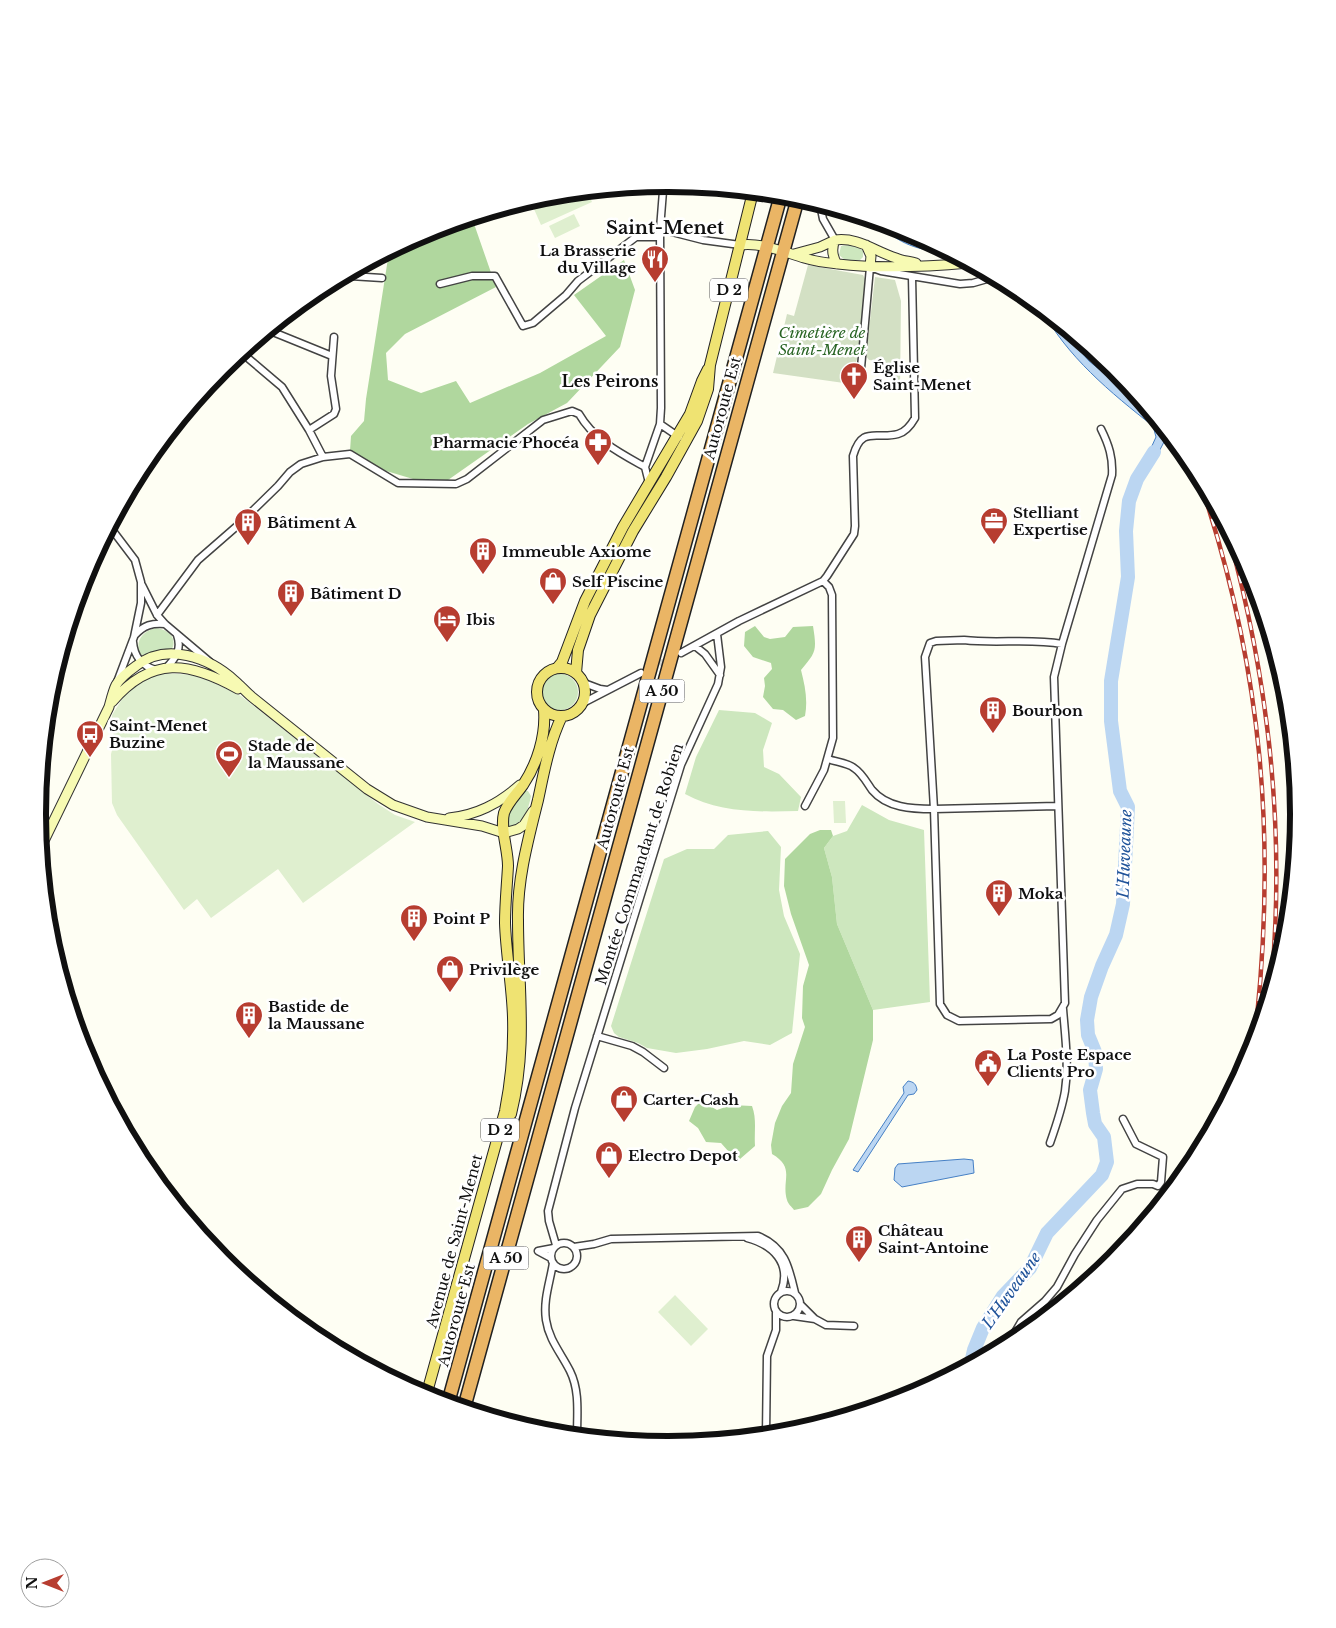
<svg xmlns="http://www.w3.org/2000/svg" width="1336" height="1628" font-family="'Libre Baskerville',serif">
<rect width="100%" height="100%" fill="#fefef3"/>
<path fill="#cde7be" d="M707 187 739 191 737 198 703 195Z
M849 245 859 248 863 251V257L860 260H845L839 255 841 246Z
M155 628C166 629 178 636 172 649L142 655 139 654C136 640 142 632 155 628Z
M542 692a18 18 0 1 1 36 0a18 18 0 1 1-36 0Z
M719 710 755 713 772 723 763 750 764 767 779 774 801 797 798 811C759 812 719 813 685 794L696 757Z
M525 791H528L531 796C528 811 524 823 508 828 505 812 516 802 525 791Z
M862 805 889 820 924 830 930 1002 873 1010 837 924 832 877 824 848 833 836 847 831Z
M768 831 781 847 779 890 784 916 800 954 792 1033 770 1045 744 1041 707 1049 676 1053 647 1048 638 1043 619 1037 614 1033 611 1026 664 859 687 849H714L728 835Z"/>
<path fill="#b0d79e" d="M472 218 496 287 405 334 386 353 388 380 421 393 456 381 470 403 540 373 606 336 574 295 624 260 635 290 620 347 567 403 528 424 448 480 413 479 383 470 350 451 351 436 364 421 366 399 389 252 427 231Z
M755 626 764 637 770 639 785 637 793 627 813 626C817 651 816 652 801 670 805 686 808 700 805 716L796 720 783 710 773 709 763 697 765 686 764 678 772 669 771 663 753 657 744 646 745 632Z
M820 830H831L833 836 824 848 832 877 837 924 873 1010V1040L849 1139 832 1170 821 1194 808 1207 794 1210C792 1207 788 1204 787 1200 781 1180 796 1168 772 1154L771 1145 775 1123 782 1106 791 1093 793 1064 805 1027 802 1018 803 986 809 965 791 914 784 886 785 859 810 834Z
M701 1101 717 1110 731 1105 752 1106C757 1119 754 1132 755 1146L740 1159 729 1152 721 1143 706 1142 698 1128 689 1121 695 1107Z"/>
<path fill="#d3e0c4" d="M808 265 863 275 866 281 858 356 856 362 847 368 844 383 773 373 787 314 794 316Z
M875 277 895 280 901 301 900 390 894 389C893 366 893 363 869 360L866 356Z"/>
<path fill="#dfefcf" d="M587 191 592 202 541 225 530 200 545 196Z
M574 214 580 226 555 238 549 226Z
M164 673 193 675 208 680 241 696 378 804 395 815 415 822 303 903 278 869 211 918 197 899 184 910 117 815 112 803 111 754 114 743 112 715 124 696 137 684 152 676Z
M833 801H845L846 823H834Z
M675 1295 708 1329 691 1346 658 1312Z"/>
<path fill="#bbd6f2" stroke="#4680c5" d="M875 221 891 226 906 236 930 243 951 254C916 249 901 246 875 221Z
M1041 308 1057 321 1071 340 1089 361 1147 408 1165 430V440L1149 471 1139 465 1151 448 1156 437 1153 426C1111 393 1066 356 1041 308Z
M908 1081C914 1082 916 1084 917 1090L914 1094 908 1095 858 1172 853 1170 904 1093 903 1087Z
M964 1159 973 1160 974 1173 902 1187 894 1180 895 1168 898 1164Z"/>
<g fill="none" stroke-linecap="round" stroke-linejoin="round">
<path stroke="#bbd6f2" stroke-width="14" d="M971 1363 974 1350 983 1328 1003 1296 1030 1268 1047 1233 1102 1175 1107 1162 1104 1137 1095 1124 1093 1113 1090 1090 1096 1069 1095 1052 1088 1035 1087 1020 1091 997 1102 966 1116 935 1123 904 1128 807 1120 791 1111 721V681L1128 577 1126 531 1129 501 1137 479 1154 452"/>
<path stroke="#dadad1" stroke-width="6" stroke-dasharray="6 3" stroke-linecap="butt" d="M651 668 671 658"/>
<g stroke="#434343" stroke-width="9">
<path id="street" d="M820 204 823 219 835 240
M660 229 703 240 740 245
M346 274 350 276 382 278
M440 284 472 276H495L523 326 533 323 566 295 578 281 636 237H660
M268 330 332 356
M243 351 249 359 282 387 309 430 323 457
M860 379 870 267 881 271 960 284 973 283 994 277
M660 424 679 437
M309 430 334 414 336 409 331 376 334 337
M645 467 660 424 661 408 660 229 663 191 665 184
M110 527 135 560 141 582V603L134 637 117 682
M142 585 157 615 165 624 210 662
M157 615 198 560 237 526 278 486 290 472 301 464 323 457 350 454 398 483 456 484 467 479 543 420 572 411 579 414C594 440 620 453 645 467L649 483
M135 635C144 625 152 623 165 624
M964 640C996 644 1030 638 1062 644L1054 677 1065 1003 1058 1015 1051 1019 959 1021 947 1015 940 1004 934 809 925 657 930 643 936 641Z
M133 642C134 656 142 666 156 670
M1062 644 1112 475C1113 458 1109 445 1101 429
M695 646 705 654 720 675
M681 653 739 621 823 581 827 576 854 534 855 526 853 456C862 425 876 440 898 434 906 432 911 425 915 418L912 277
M166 668C176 658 182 649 177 635
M584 683 600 689 607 690
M583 703 641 673
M828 759C836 762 848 763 854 768 862 773 867 783 872 790 887 808 912 809 934 809L1057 806
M805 806 824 770 833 738 832 595 829 587 823 581
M597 1036 632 1046 643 1052 664 1068
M1050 1143C1056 1126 1062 1109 1065 1091 1069 1064 1065 1035 1063 1009
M747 1238C773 1245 792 1263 781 1292
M551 1256a13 13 0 1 1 26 0a13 13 0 1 1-26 0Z
M556 1245 549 1221 548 1211 575 1108 681 765 718 684 721 667 717 634
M574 1247 594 1244 611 1239 758 1236C785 1247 789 1267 795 1293
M551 1258 538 1251 554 1248
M553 1263C550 1282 543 1300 546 1320 549 1340 561 1353 570 1371 580 1391 577 1414 577 1436
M774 1304a13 13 0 1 1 26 0a13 13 0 1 1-26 0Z
M800 1304 814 1318
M794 1316 815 1319 826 1325 854 1326
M1008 1344 1021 1322 1045 1301 1057 1287 1075 1254 1097 1220 1122 1189 1137 1184H1153L1158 1186 1161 1182 1163 1157 1136 1144 1123 1119
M766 1435 767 1356 776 1330V1313"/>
</g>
<g stroke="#323232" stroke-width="11">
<path id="secondary" d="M740 245C761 242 784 252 804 258 814 261 827 263 838 264 881 269 925 267 969 263
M866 245 871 256 870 267
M794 254 820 247 835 240
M837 264C832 256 831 249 835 240 858 237 874 251 896 258 902 261 909 261 916 263
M112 702C152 655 190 662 238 689
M449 818C477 815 498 804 520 785
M41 847 109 707C111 700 113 691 116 685 120 678 129 671 136 666 166 642 209 657 235 681 241 686 246 692 252 697L367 789 393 805 427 817 482 826 504 833 518 829 524 825 533 811"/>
</g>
<g stroke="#212121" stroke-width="12">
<path id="primary" d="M537 692a24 24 0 1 1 48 0a24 24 0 1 1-48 0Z
M557 668 562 662 585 601 623 527 690 414 702 381 708 369
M576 673 578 650 590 615 633 531 666 477 697 421 708 389 710 365 753 192
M511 1114C528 1045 518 989 518 920 517 880 528 840 538 800 544 772 549 743 562 716
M426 1396 505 1111C511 1080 514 1049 513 1017 512 985 506 954 505 923 505 904 507 885 508 866 508 849 500 829 504 813 508 802 516 795 523 785 537 764 546 736 544 710"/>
</g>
<g stroke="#212121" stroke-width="15">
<path id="highway" d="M448 1403 781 195
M464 1408 798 198"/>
</g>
<use href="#street" stroke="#fff" stroke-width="6"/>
<use href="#secondary" stroke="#f7fab3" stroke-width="9"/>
<use href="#primary" stroke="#efe372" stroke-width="10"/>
<use href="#highway" stroke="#eab565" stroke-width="12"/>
<g stroke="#b73d30" stroke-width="4.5">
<path id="rail" d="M1197 473C1263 665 1278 843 1254 1044
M1227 529C1269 679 1286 832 1271 987"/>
</g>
<use href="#rail" stroke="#fff" stroke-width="2.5" stroke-dasharray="8" stroke-linecap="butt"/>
</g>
<defs>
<g id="restaurant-pin" transform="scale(1.4375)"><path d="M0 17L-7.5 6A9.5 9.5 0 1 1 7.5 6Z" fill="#b73d30" stroke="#fff"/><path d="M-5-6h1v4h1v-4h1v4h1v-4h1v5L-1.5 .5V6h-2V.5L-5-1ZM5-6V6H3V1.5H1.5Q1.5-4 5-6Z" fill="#fff"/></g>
<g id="church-pin" transform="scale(1.4375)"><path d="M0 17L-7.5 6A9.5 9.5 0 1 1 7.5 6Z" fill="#b73d30" stroke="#fff"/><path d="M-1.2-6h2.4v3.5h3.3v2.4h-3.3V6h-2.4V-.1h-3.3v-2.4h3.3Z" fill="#fff"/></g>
<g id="pharmacy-pin" transform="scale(1.4375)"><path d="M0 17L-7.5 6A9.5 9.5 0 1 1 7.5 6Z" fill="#b73d30" stroke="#fff"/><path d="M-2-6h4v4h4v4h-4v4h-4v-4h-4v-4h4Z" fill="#fff"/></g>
<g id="office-pin" transform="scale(1.4375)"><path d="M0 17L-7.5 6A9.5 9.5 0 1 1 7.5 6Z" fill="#b73d30" stroke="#fff"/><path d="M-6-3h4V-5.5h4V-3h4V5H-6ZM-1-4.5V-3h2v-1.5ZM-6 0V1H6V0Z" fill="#fff"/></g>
<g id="building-pin" transform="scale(1.4375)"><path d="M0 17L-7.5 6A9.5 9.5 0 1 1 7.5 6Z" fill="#b73d30" stroke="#fff"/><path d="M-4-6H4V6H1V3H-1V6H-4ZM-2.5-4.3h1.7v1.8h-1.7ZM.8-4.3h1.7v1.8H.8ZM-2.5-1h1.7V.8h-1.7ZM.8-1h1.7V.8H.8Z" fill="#fff"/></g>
<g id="shop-pin" transform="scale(1.4375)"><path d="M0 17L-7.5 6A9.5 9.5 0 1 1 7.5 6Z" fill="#b73d30" stroke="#fff"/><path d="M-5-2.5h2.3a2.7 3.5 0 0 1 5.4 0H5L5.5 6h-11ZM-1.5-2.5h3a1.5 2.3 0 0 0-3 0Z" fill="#fff"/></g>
<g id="hotel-pin" transform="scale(1.4375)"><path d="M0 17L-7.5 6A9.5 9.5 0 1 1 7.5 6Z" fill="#b73d30" stroke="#fff"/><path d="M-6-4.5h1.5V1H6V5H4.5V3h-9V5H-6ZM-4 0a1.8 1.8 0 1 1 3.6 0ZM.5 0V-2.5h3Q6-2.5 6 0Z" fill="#fff"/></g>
<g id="bus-pin" transform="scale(1.4375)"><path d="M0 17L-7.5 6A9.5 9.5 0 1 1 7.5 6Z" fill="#b73d30" stroke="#fff"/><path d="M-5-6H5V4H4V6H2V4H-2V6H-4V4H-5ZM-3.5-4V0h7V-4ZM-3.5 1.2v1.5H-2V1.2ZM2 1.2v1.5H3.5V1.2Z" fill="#fff"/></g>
<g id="stadium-pin" transform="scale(1.4375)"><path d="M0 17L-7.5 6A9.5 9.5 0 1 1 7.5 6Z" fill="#b73d30" stroke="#fff"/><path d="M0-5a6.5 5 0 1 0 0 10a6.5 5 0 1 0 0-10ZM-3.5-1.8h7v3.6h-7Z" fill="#fff"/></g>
<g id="civic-pin" transform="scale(1.4375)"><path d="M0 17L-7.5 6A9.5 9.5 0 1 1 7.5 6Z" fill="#b73d30" stroke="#fff"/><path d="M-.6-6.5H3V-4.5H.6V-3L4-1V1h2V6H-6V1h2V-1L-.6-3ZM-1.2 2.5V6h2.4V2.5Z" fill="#fff"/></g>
</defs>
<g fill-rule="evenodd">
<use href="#restaurant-pin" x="655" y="259"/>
<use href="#church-pin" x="854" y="376"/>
<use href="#pharmacy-pin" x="598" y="442"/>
<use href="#office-pin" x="994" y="521"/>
<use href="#building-pin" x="248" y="522"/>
<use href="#building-pin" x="483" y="551"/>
<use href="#shop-pin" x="553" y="581"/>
<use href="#building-pin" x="291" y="593"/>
<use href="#hotel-pin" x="447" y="619"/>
<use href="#building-pin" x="993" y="710"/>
<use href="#bus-pin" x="90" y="734"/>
<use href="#stadium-pin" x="229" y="754"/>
<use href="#building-pin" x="999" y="893"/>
<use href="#building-pin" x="414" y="918"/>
<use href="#shop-pin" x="450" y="969"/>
<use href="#building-pin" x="249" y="1015"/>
<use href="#civic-pin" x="988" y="1063"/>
<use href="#shop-pin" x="624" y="1099"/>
<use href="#shop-pin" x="609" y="1155"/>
<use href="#building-pin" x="859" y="1239"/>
</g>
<g text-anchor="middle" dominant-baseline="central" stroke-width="5" stroke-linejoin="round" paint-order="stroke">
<g fill="#fff" stroke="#585858" stroke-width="1">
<rect x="710" y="278.5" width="38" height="23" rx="4"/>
<rect x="639.5" y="679.5" width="45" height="23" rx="4"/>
<rect x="481" y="1118.5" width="38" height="23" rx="4"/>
<rect x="483.5" y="1246.5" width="45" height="23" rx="4"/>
</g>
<g font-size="14" font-weight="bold" fill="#101010">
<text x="729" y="290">D 2</text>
<text x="662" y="691">A 50</text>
<text x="500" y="1130">D 2</text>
<text x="506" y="1258">A 50</text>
</g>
<g font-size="15" font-weight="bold" fill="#101010" stroke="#fff" text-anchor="start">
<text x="636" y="250" text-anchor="end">La Brasserie<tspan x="636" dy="17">du Village</tspan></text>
<text x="873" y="367">Église<tspan x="873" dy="17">Saint-Menet</tspan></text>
<text x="579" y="442" text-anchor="end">Pharmacie Phocéa</text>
<text x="1013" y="512">Stelliant<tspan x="1013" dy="17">Expertise</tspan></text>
<text x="267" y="522">Bâtiment A</text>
<text x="502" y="551">Immeuble Axiome</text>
<text x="572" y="581">Self Piscine</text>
<text x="310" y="593">Bâtiment D</text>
<text x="466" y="619">Ibis</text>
<text x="1012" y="710">Bourbon</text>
<text x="109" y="725">Saint-Menet<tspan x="109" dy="17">Buzine</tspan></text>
<text x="248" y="745">Stade de<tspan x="248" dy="17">la Maussane</tspan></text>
<text x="1018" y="893">Moka</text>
<text x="433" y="918">Point P</text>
<text x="469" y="969">Privilège</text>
<text x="268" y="1006">Bastide de<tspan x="268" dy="17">la Maussane</tspan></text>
<text x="1007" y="1054">La Poste Espace<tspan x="1007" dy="17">Clients Pro</tspan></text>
<text x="643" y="1099">Carter-Cash</text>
<text x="628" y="1155">Electro Depot</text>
<text x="878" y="1230">Château<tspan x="878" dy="17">Saint-Antoine</tspan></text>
</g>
<g font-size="15" font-style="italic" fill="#286423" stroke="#fff">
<text x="822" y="332">Cimetière de<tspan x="822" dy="17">Saint-Menet</tspan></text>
</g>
<g font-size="15" fill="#101010" stroke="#fff">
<text transform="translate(722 408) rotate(-75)">Autoroute Est</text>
<text transform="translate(615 798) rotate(-75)">Autoroute Est</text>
<text transform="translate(639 864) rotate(-72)">Montée Commandant de Robien</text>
<text transform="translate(454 1241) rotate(-75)">Avenue de Saint-Menet</text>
<text transform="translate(456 1315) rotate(-75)">Autoroute Est</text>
</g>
<g font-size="16" font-weight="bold" fill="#101010" stroke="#fff">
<text x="610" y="381">Les Peirons</text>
</g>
<g font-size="16" font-style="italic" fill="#20539a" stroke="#fff">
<text transform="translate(1124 854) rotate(-88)">L'Huveaune</text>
<text transform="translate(1011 1290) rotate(-55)">L'Huveaune</text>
</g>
<g font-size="18" font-weight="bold" fill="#101010" stroke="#fff">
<text x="665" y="228">Saint-Menet</text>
</g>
</g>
<path d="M0 0H1336V1628H0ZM46 814a622 622 0 1 1 1244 0a622 622 0 1 1-1244 0Z" fill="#fff" fill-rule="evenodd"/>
<path fill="none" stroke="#101010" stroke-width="6" d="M46 814a622 622 0 1 1 1244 0a622 622 0 1 1-1244 0Z"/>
<g transform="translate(45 1583) rotate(270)"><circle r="24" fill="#ffffff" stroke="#9f9f9f"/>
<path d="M0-4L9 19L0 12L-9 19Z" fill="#b73d30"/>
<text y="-8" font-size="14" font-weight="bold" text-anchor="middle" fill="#101010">N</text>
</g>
</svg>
